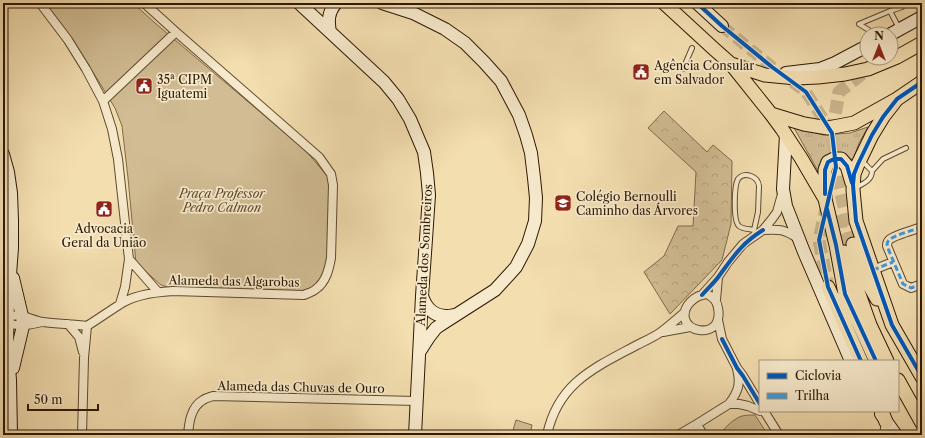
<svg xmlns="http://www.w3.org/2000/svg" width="925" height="438" font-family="'Libre Caslon Text',serif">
<defs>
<pattern id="grass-tufts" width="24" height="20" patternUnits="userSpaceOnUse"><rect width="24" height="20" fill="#d1bc93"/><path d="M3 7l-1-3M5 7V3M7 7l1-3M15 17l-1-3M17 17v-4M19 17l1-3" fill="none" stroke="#b4a17d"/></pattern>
<pattern id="forest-crowns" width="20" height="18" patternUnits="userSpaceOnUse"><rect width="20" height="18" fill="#d1bc93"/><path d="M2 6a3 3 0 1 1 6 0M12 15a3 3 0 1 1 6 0" fill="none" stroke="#b4a17d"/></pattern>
</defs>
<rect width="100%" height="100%" fill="#f3deb0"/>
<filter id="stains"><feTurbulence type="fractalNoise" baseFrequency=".005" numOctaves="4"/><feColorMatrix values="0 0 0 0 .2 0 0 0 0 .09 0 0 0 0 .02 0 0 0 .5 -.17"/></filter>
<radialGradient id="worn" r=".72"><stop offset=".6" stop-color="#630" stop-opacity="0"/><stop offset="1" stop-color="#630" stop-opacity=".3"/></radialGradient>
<path fill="url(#grass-tufts)" stroke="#7f6a4b" d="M793 126 823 135 850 133 868 127 859 143 853 160 835 152 823 159 818 171Z"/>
<path fill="url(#forest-crowns)" stroke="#7f6a4b" d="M664 111 707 152 713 145 732 161 731 224 722 260 670 314 644 272 664 256 678 226H693L696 172 648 128Z"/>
<path fill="#d1bc93" stroke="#7f6a4b" d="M44 3H133L155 23 305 150 329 178V249L328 269 321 281 308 291 175 290 161 285 136 263 128 178 122 126 115 108 93 72Z
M755 415 768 435H721C723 428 735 418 742 416 746 415 751 415 755 415Z
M516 420 532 425 530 435 512 434Z"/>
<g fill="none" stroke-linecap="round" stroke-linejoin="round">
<path stroke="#cbb68d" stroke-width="12" stroke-dasharray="12 6" stroke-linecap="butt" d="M722 26 772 67 806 92 832 133"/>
<path stroke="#cbb68d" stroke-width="13" stroke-dasharray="13 6" stroke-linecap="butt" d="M827 204 819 240 828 287
M840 215 842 247
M853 244 837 177 832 133 839 92 868 69"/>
<g stroke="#5e4a2e" stroke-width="6">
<path id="lane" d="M859 24 890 11
M859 24 875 34
M899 28 890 11 902 7 904 3
M683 69 692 48
M861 160 872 171
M855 188C862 184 872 181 872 171L883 159 906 148
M754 230C750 229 742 229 739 226 733 221 734 186 738 179 744 171 758 176 759 186L758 212 754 230 755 235"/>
</g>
<g stroke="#5e4a2e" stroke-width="10">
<path id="street" d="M40 3 68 40 86 69 103 101 112 129 118 159 129 259 125 287 120 304
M103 101 176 32
M922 227C914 230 894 235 889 240 887 242 887 243 887 246L903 284 911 288 922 284
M763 230C780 229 784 229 799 239
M129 259 158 292
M873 270 893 262
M707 294C714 298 717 301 718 308 719 313 719 319 716 324 709 334 689 332 685 319 682 306 695 295 707 294Z
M702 295 718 277 728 262 743 244 763 230 772 219 777 212 782 194
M716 300 718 277
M7 317C22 312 30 320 43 322 58 324 73 324 87 326
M718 320 722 339 737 368 743 376 760 404
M7 323C19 327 29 325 42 322
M68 324 79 337 83 352
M87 326C98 319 108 312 119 305 133 295 156 292 173 291L304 295C308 293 313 292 316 289 326 282 329 269 331 258L333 185 331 174 319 157 176 32 144 3
M663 332 690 327
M729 404C738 392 741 384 737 369
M764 411 779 435
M697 424 703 435
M82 435 84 358 87 326
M188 435C189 422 191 407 203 400 206 398 210 397 213 396L416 401
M547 435C558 383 594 368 637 345 645 341 654 337 661 332 669 326 677 319 685 312
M678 435 697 424 729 404H739L748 406 760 411
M884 435 886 422"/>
</g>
<g stroke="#2d1803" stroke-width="14">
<path id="secondary" d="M299 3 384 82 398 99 410 119 424 152 427 173 429 195 426 239 422 296 415 435
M382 3 413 13 445 29 465 43 484 62 501 81 519 115 526 135 531 153 534 178 536 198 535 221 528 244 516 267 495 290 445 322 436 328 429 337 420 351
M697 3 722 26
M330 32C328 21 328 12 336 3
M891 34 922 17
M786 73 820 69 835 63 867 46
M786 135 783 189 786 206 804 252 851 361
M3 154 8 172 11 193 12 220V248L8 301 7 343 10 380 11 435
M422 296C427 311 437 319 454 315
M13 368 23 326 22 316 13 278
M881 414 896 435"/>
</g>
<g stroke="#2d1803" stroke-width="15">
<path id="primary" d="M664 3 714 49 731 64 765 75 796 78 818 77 845 74 868 69 897 57 922 43
M731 64 771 114 782 129 801 158 825 199 836 245 845 294 876 361
M897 99 883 117 872 135 858 164 854 174 853 190 856 221 892 325 922 377
M771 114 804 124 828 128 854 123 897 99 922 82
M825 198V170L828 162 834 159H841L847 166 852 183
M853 244 868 283 877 299
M844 252 870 325 887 361
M828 287 861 361
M898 380 922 423
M882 411 886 422"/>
</g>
<use href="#lane" stroke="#f7eacc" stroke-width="4"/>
<use href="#street" stroke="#f7eacc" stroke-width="8"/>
<use href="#secondary" stroke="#f7eacc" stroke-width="12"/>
<use href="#primary" stroke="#f3deb0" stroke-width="13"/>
<path stroke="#3d9add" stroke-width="3" stroke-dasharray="6 3" stroke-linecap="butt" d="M922 227C914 230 894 235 889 240 887 242 887 243 887 246L903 284 911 288 922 284
M873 270 893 262"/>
<g stroke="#f7eacc" stroke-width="6">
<path id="cycleway" d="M697 3 722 26 772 67 806 92 832 133 836 167 819 240 828 287 861 361
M922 82 897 99 883 117 872 135 858 164 854 174 853 185 856 221 892 325 922 377
M825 194V170L828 162 834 159H841L847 166 852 183
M827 209 836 245 845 294 876 361
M702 295C708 288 714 283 719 276 734 256 741 244 763 230
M722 339 737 368 743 376 760 404"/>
</g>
<use href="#cycleway" stroke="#0057b8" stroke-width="4"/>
</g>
<defs>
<g id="civic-square" transform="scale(0.9)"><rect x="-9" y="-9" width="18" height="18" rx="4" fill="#8f2418" stroke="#f7eacc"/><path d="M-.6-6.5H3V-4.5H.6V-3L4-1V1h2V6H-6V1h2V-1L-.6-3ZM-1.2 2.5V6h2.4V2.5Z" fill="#fff"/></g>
<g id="school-square" transform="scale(0.9)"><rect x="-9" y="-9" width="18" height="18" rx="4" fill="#8f2418" stroke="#f7eacc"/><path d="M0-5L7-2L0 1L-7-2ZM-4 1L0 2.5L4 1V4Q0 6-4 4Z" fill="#fff"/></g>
</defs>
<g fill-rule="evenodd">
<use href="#civic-square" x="641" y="72"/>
<use href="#civic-square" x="144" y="86"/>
<use href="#school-square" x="563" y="203"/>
<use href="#civic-square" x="104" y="209"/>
</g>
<g text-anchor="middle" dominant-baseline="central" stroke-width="3.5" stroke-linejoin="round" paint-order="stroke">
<g font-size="12" fill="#2d1803" stroke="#f7eacc" text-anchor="start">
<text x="654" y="65">Agência Consular<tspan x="654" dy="14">em Salvador</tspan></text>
<text x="157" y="79">35ª CIPM<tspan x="157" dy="14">Iguatemi</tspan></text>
<text x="576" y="196">Colégio Bernoulli<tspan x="576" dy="14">Caminho das Árvores</tspan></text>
<text x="104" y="228" text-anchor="middle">Advocacia<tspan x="104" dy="14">Geral da União</tspan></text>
</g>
<g font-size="12" font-style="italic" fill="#5e492e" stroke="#f7eacc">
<text x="222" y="193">Praça Professor<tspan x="222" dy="14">Pedro Calmon</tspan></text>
</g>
<g font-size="12" fill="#2d1803" stroke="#f7eacc">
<text transform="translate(424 255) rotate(-87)">Alameda dos Sombreiros</text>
<text transform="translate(234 281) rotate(1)">Alameda das Algarobas</text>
<text transform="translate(301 387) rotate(1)">Alameda das Chuvas de Ouro</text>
</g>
</g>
<rect width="925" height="438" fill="none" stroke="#f3deb0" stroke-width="16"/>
<rect x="4" y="4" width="917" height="430" fill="none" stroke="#2d1803" stroke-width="2"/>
<rect x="8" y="8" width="909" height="422" fill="none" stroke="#2d1803"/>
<rect x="759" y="360" width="140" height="52" fill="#f7eacc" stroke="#a6967c"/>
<rect x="767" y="373" width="20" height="6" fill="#0057b8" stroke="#a6967c"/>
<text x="795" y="380" font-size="12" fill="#2d1803">Ciclovia</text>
<rect x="767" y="393" width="20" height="6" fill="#3d9add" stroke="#a6967c"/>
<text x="795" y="400" font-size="12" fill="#2d1803">Trilha</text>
<g transform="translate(879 46)"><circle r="19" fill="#f7eacc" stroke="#a6967c"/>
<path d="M0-3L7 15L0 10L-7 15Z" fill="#8f2418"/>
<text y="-6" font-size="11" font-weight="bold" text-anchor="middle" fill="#2d1803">N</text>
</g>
<path d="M28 404v6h70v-6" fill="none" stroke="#2d1803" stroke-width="2"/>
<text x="34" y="404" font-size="12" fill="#2d1803" stroke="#f7eacc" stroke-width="3" paint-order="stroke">50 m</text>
<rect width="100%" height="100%" filter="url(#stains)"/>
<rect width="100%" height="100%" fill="url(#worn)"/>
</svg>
